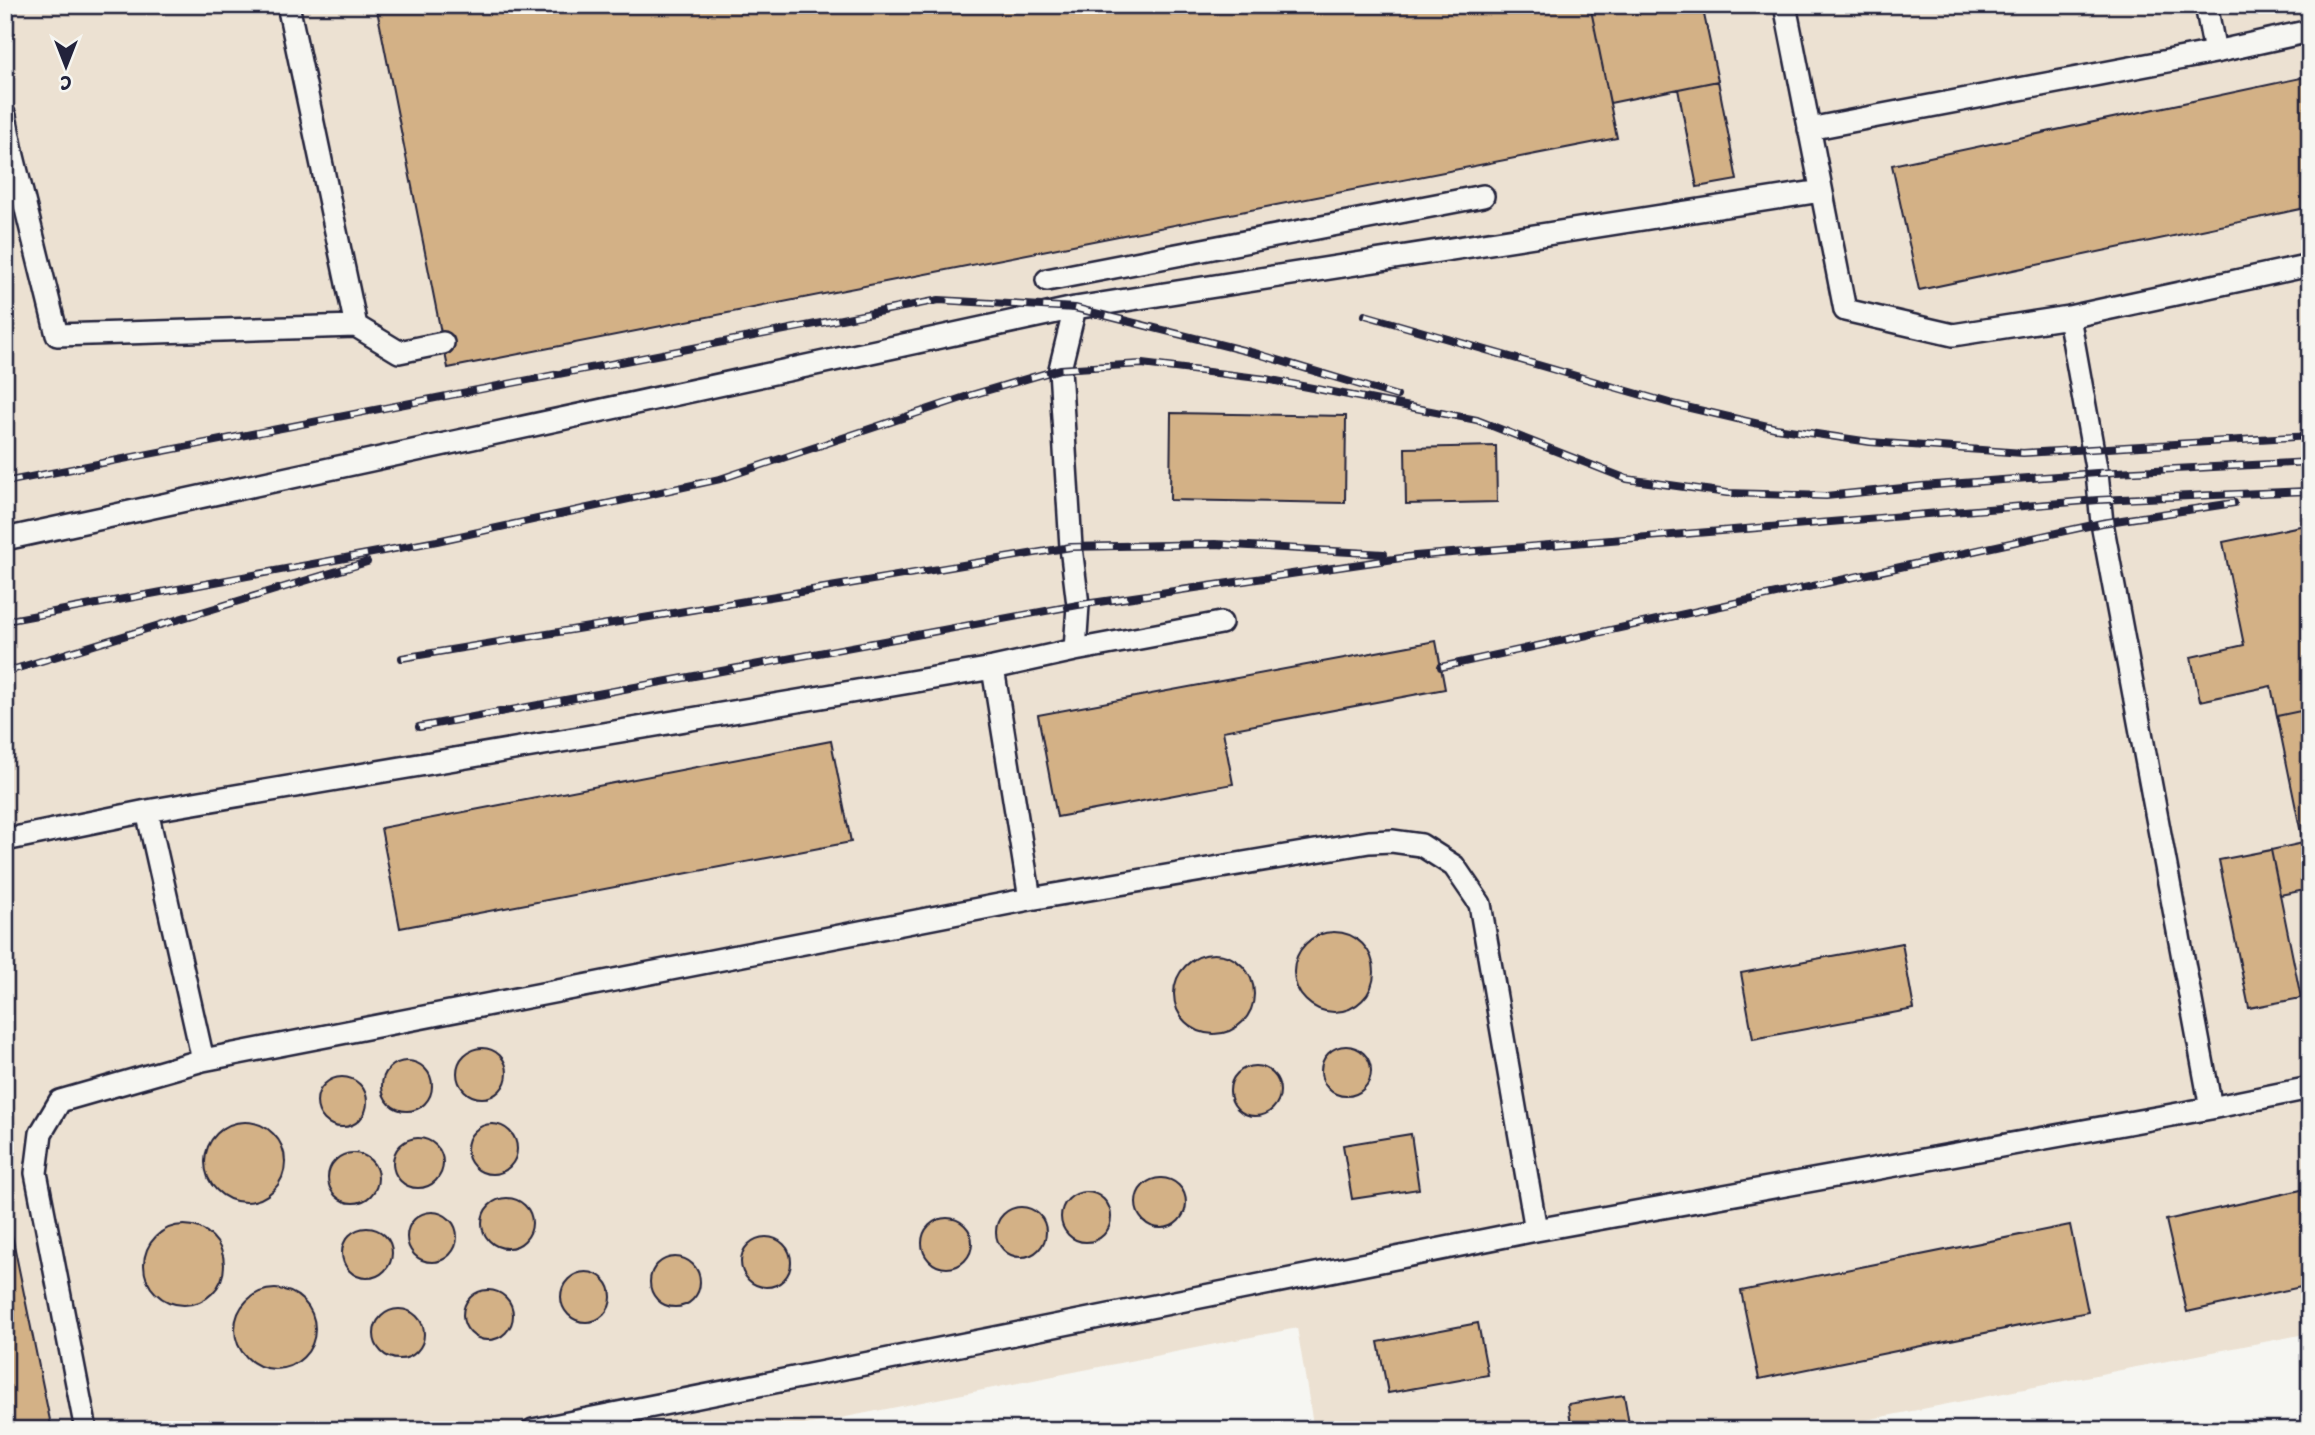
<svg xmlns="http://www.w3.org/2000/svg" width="2315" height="1435" font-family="'Shantell Sans',sans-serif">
<rect width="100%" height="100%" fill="#f6f6f2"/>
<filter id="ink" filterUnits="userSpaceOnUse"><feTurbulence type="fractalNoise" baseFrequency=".0143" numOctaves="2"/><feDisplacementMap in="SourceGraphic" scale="14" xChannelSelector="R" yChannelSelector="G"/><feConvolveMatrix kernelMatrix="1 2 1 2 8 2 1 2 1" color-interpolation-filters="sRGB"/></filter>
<g filter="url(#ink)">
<path fill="#ece1d2" d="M5 5H2310V1333L1815 1430H1314L1297 1328 780 1430H5Z"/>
<path fill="#d3b186" stroke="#22223b" stroke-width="2" d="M376 5H1590L1617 138 448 368Z
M1590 5H1702L1718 81 1610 103Z
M2310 76V207L1919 290 1892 165Z
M1718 81 1737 180 1697 187 1678 89Z
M1171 413 1346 416 1345 503 1170 500Z
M1496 446 1497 502 1406 504 1405 448Z
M2310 524V709L2277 716 2271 686 2200 701 2191 657 2244 645 2223 542Z
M1436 641 1445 689 1223 731 1233 784 1057 817 1038 715Z
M2310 709V889L2280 895 2271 850 2303 843 2277 716Z
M831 741 851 842 400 928 381 828Z
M2271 850 2301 998 2249 1008 2219 860Z
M1294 972a40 40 0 1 1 80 0a40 40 0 1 1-80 0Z
M1902 943 1914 1009 1753 1039 1741 973Z
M1174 994a40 40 0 1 1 80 0a40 40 0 1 1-80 0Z
M1321 1071a25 25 0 1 1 50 0a25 25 0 1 1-50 0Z
M457 1073a25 25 0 1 1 50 0a25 25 0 1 1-50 0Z
M382 1086a25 25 0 1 1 50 0a25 25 0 1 1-50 0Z
M1230 1091a25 25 0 1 1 50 0a25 25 0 1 1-50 0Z
M317 1102a25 25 0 1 1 50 0a25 25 0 1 1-50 0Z
M205 1162a40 40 0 1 1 80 0a40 40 0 1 1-80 0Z
M467 1149a25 25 0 1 1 50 0a25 25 0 1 1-50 0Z
M1411 1134 1419 1189 1352 1199 1343 1145Z
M393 1163a25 25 0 1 1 50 0a25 25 0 1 1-50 0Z
M328 1178a25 25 0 1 1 50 0a25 25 0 1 1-50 0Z
M1136 1203a25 25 0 1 1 50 0a25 25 0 1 1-50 0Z
M2310 1188V1285L2187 1312 2166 1220Z
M1061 1217a25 25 0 1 1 50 0a25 25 0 1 1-50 0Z
M482 1223a25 25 0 1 1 50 0a25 25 0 1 1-50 0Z
M5 1201 52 1430H5Z
M996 1232a25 25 0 1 1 50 0a25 25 0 1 1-50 0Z
M407 1237a25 25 0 1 1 50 0a25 25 0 1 1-50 0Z
M922 1243a25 25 0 1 1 50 0a25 25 0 1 1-50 0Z
M144 1265a40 40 0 1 1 80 0a40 40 0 1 1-80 0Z
M2070 1225 2088 1312 1759 1379 1741 1291Z
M342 1253a25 25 0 1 1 50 0a25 25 0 1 1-50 0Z
M741 1262a25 25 0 1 1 50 0a25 25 0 1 1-50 0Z
M650 1282a25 25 0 1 1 50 0a25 25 0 1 1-50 0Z
M561 1297a25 25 0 1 1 50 0a25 25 0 1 1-50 0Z
M235 1329a40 40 0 1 1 80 0a40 40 0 1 1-80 0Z
M463 1315a25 25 0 1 1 50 0a25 25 0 1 1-50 0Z
M374 1334a25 25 0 1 1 50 0a25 25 0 1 1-50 0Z
M1478 1323 1488 1375 1388 1393 1378 1342Z
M1624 1395 1629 1424 1599 1430H1572L1568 1404Z"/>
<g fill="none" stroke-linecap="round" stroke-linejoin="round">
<g stroke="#22223b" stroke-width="26">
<path id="lane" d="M1785 5 1845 310 1953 335 2069 317 2310 265
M2206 5 2215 52
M5 116 13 156
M1809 129 2215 52 2310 31
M5 158 13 156 57 335 356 326 288 5
M1047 280 1483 196
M1075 308 1060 369 1071 547 1078 605 1075 650
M2069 317 2097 473 2102 523 2211 1108
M356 326 399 352 443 343
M5 539 1075 308 1821 191
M993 668 1030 899
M147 811 203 1060
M5 840 147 811 993 668 1075 650 1221 623
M86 1430 36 1173 41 1133 60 1101 203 1060 1030 899 1369 842 1392 841 1421 845 1454 866 1480 904 1536 1230
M533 1430 1536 1230 2211 1108 2310 1088"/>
</g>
<use href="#lane" stroke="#f6f6f2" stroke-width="21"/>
<g stroke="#22223b" stroke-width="8">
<path id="rail" d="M1365 315 1673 404 1776 428 1870 442 2023 453 2310 436
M5 482 939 300 1075 308 1258 354 1397 396
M5 621 437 541 720 479 968 396 1060 369 1142 364 1266 379 1477 420 1627 479 1727 493 1826 496 1922 486 2097 473 2310 462
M402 658 1071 547 1215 544 1384 554
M1441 667 2102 523 2234 503
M5 672 367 562
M419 727 1078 605 1415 556 2098 500 2309 491"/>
</g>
<use href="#rail" stroke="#f6f6f2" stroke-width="5" stroke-dasharray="16" stroke-linecap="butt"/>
</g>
</g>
<rect width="2315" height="1435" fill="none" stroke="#f6f6f2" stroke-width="28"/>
<rect x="14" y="14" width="2287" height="1407" fill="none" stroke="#22223b" stroke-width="2.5" filter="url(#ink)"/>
<g transform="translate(66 66) rotate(180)" stroke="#f6f6f2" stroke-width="5" paint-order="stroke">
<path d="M0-5L12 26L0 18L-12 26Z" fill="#22223b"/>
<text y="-10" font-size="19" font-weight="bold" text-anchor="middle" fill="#22223b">С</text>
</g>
</svg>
